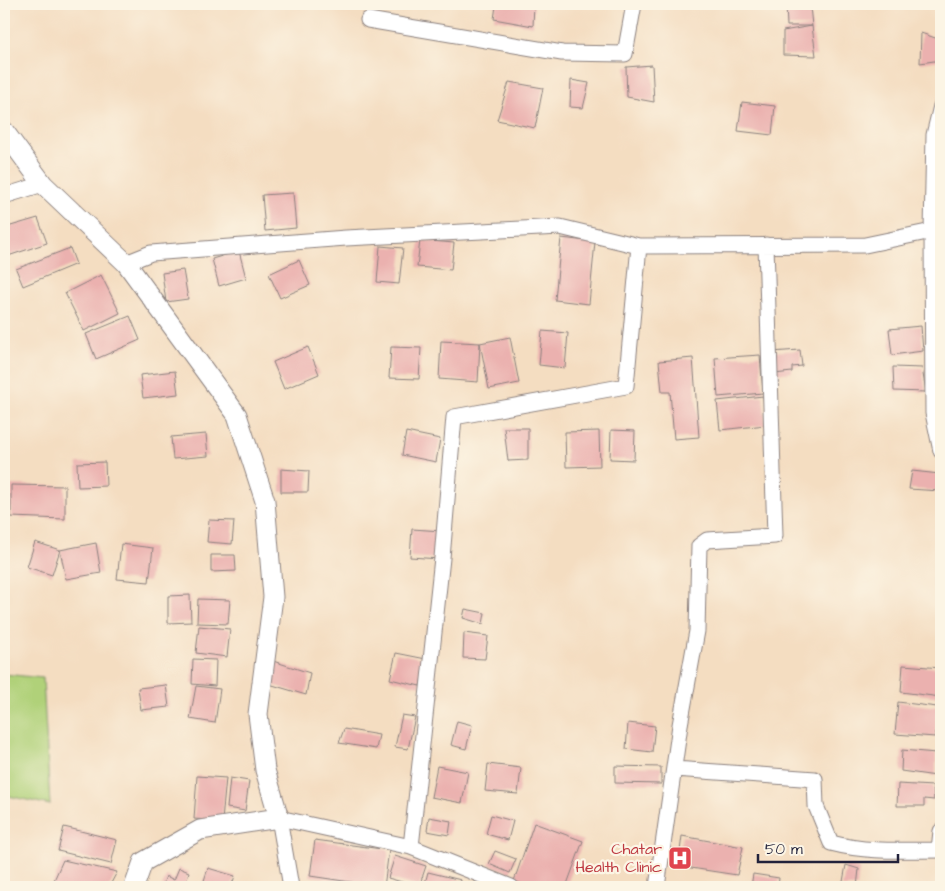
<svg xmlns="http://www.w3.org/2000/svg" width="945" height="891" font-family="'Architects Daughter',sans-serif">
<rect width="100%" height="100%" fill="#fcf5e5"/>
<filter id="ink" filterUnits="userSpaceOnUse"><feTurbulence type="fractalNoise" baseFrequency=".02" numOctaves="2"/><feDisplacementMap in="SourceGraphic" scale="10" xChannelSelector="R" yChannelSelector="G"/><feConvolveMatrix kernelMatrix="1 2 1 2 8 2 1 2 1" color-interpolation-filters="sRGB"/></filter>
<filter id="wash" filterUnits="userSpaceOnUse"><feTurbulence type="fractalNoise" baseFrequency=".0096" numOctaves="4" result="noise"/><feDisplacementMap in="SourceGraphic" scale="20" xChannelSelector="R" yChannelSelector="G"/><feGaussianBlur stdDeviation="1.12" result="paint"/><feColorMatrix in="noise" values="0 0 0 0 0 0 0 0 0 0 0 0 0 0 0 0 0 1.4 0 .05"/><feComposite in="paint" operator="in"/></filter>
<g filter="url(#wash)">
<rect width="100%" height="100%" fill="#f4ddc1"/>
<path fill="#b0d179" stroke="#697a5a" d="M4 674 43 678 50 805 4 795Z"/>
<g id="blocks">
<path fill="#ebb1af" d="M534 4 533 26 494 19 496 6 489 5Z
M786 4 810 6 812 26H787Z
M812 26 816 56 783 55V31Z
M921 33 941 40V60L920 63Z
M652 65 654 102 627 97 626 67Z
M571 80 589 83 583 108 570 107Z
M509 82 543 88 535 128 497 120Z
M742 102 775 106 772 135 738 131Z
M293 193 296 228 265 231 262 195Z
M38 218 47 243 5 257 4 228Z
M561 238 595 242 589 304 555 300Z
M420 240 454 243 451 270 417 267Z
M380 246 403 248 399 284 377 282Z
M70 248 76 264 23 286 16 269Z
M239 251 246 278 219 286 212 259Z
M299 260 310 285 280 298 269 274Z
M183 270 188 299 166 302 162 273Z
M101 275 120 313 84 331 65 293Z
M130 316 140 340 96 359 86 334Z
M921 326 923 351 892 355 889 329Z
M542 331 568 333 565 368 539 365Z
M510 337 519 383 489 389 480 343Z
M441 341 480 343 478 382 439 379Z
M308 347 319 374 284 389 273 362Z
M391 347 421 348 419 379 389 378Z
M800 350 802 366 792 367V372L774 374 771 352Z
M760 355 763 393 718 397 715 358Z
M693 358 699 437 674 439 670 392H662L659 361Z
M893 367 922 368 926 392 894 391Z
M175 371 178 394 143 398 140 375Z
M763 396 766 425 720 430 717 401Z
M504 428H528V460L508 461Z
M611 430 635 431 634 460 610 459Z
M599 431 600 466 566 467 565 432Z
M406 432 440 439 436 462 402 455Z
M206 434 208 456 173 459 171 437Z
M105 462 106 486 78 487 77 463Z
M281 469 309 471 308 492H281Z
M912 471 940 474V491L909 489Z
M11 485 65 486V519L11 517Z
M209 520 234 521 232 544 207 542Z
M412 529 442 531 440 559 410 557Z
M35 542 60 550 52 575 27 567Z
M96 543 101 573 66 579 60 550Z
M121 544 153 548 149 582 117 579Z
M211 555H235L236 571 211 572Z
M190 595 191 622 168 623V596Z
M198 599 230 600 228 624 197 623Z
M465 609 485 613 483 624 463 618Z
M199 626 230 629 227 657 196 653Z
M464 633 488 636 485 659 463 658Z
M396 653 426 659 420 686 390 679Z
M193 659 216 660 215 686 192 684Z
M273 661 310 673 306 695 269 684Z
M903 665 941 668V697L901 692Z
M166 685 169 707 141 710 138 688Z
M196 686 220 689 215 723 190 719Z
M898 702 937 707 935 737 895 734Z
M402 715 415 717 408 749 395 747Z
M457 721 472 725 466 749 451 745Z
M628 723 655 726 652 752 626 749Z
M344 729 379 735 376 749 339 743Z
M902 750 936 753V776L901 771Z
M488 764 521 768 518 794 485 791Z
M437 766 468 772 462 803 431 797Z
M615 766 661 767V784L615 783Z
M197 776 226 778 222 821 194 819Z
M230 778 249 781 245 811 227 808Z
M898 784 933 786 934 800 924 799V806H897Z
M491 815 513 821 508 840 486 834Z
M429 817 451 821 449 835 427 831Z
M534 823 583 841 566 887H530L514 881Z
M64 827 117 840 111 864 58 851Z
M682 836 743 847 737 875 678 866Z
M315 840 389 850 384 887 310 876Z
M495 851 516 859 510 873 489 864Z
M395 856 426 866 419 887 388 878Z
M63 860 117 872 109 887H51Z
M846 865 859 869 857 887H842Z
M179 868 189 872 184 887H162L166 876 174 880Z
M208 868 235 876 231 887H202Z
M428 872 461 880 460 887H424Z
M753 874 779 878 778 887H751Z"/>
</g>
</g>
<g filter="url(#ink)">
<use href="#blocks" fill-opacity="0" stroke="#8b807e" stroke-width="1"/>
<g fill="none" stroke-linecap="round" stroke-linejoin="round">
<g stroke="#8b807e" stroke-width="17">
<path id="minor" d="M368 20 562 53 625 54 634 4
M4 196 43 184
M932 231 934 135 941 106
M126 263 151 253 346 238 560 227 639 246 865 245 932 231 933 413 941 451
M674 769 815 779 816 806 831 843C869 853 903 850 941 850
M411 847 442 558 454 417 626 386 639 246
M939 850 941 831
M291 887 279 818 411 847 511 887
M657 887 680 725 697 631 699 546 707 540 775 536 766 245"/>
</g>
<g stroke="#8b807e" stroke-width="21">
<path id="tertiary" d="M4 131 43 184 126 263 237 415 265 501 273 597 258 714 265 770 279 818 200 830 143 862 134 887"/>
</g>
<use href="#minor" stroke="#fff" stroke-width="15"/>
<use href="#tertiary" stroke="#fff" stroke-width="19"/>
</g>
</g>
<defs>
<g id="hospital-square" transform="scale(1.25)"><rect x="-9" y="-9" width="18" height="18" rx="4" fill="#e0444e" stroke="#fcf5e5"/><path d="M-5-5h3v3.5h4V-5h3V5h-3V1.5h-4V5h-3Z" fill="#fff"/></g>
</defs>
<g fill-rule="evenodd">
<use href="#hospital-square" x="680" y="858"/>
</g>
<g text-anchor="middle" dominant-baseline="central" stroke-width="4.5" stroke-linejoin="round" paint-order="stroke">
<g font-size="16" fill="#be3a42" stroke="#fcf5e5" text-anchor="end">
<text x="662" y="849">Chatar<tspan x="662" dy="18">Health Clinic</tspan></text>
</g>
</g>
<rect width="945" height="891" fill="none" stroke="#fcf5e5" stroke-width="20"/>
<path d="M758 854v8h140v-8" fill="none" stroke="#22223b" stroke-width="2.5"/>
<text x="765" y="854" font-size="15" fill="#22223b" stroke="#fcf5e5" stroke-width="4" paint-order="stroke">50 m</text>
</svg>
